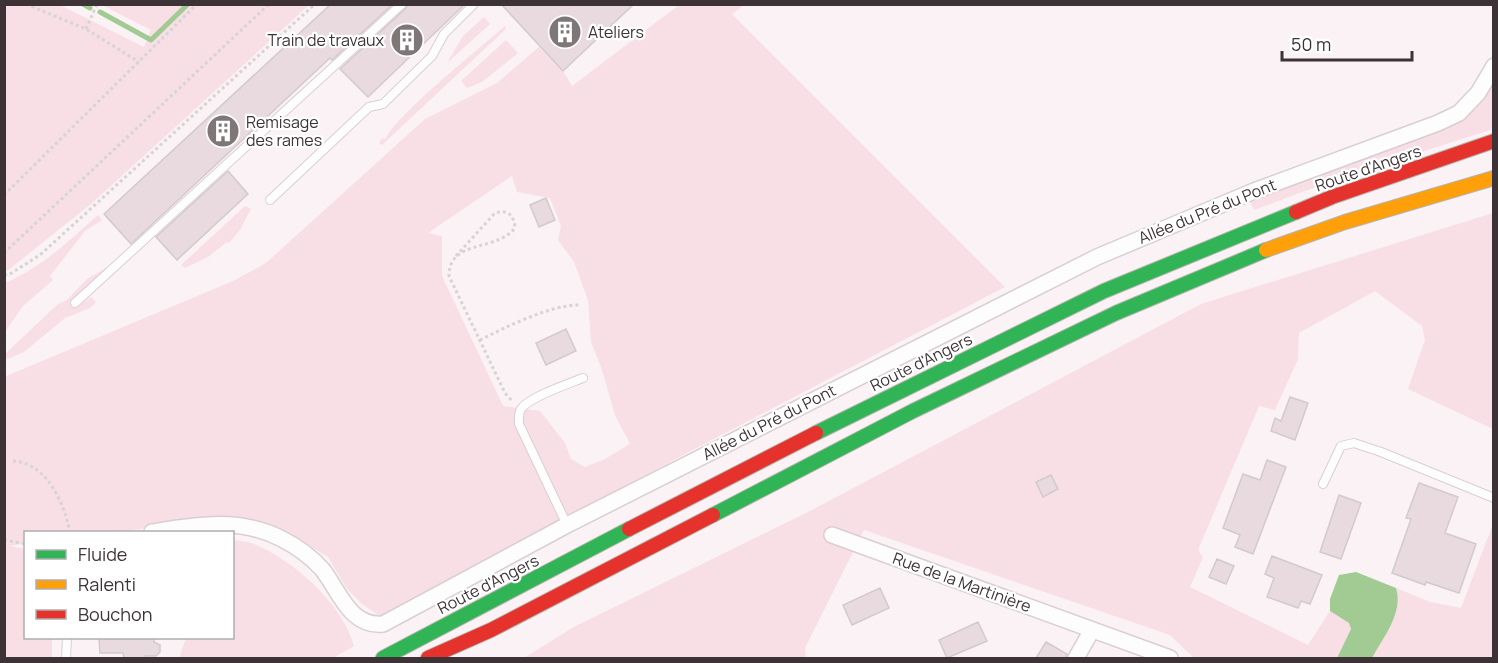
<svg xmlns="http://www.w3.org/2000/svg" width="1498" height="663" font-family="Manrope,sans-serif">
<rect width="100%" height="100%" fill="#faf2f4"/>
<path fill="#f8dee5" fill-rule="evenodd" d="M5 4 60 5 144 47 151 30 102 5H309L91 204 7 271H5Z
M679 5H744L732 14 1005 287 683 455 381 617 362 604 347 589 328 557 295 537 254 522 194 521 119 532H26L25 543 10 546 25 549 26 638H52V658H5L4 377 233 281 266 263 425 119 497 83 539 47 563 71 572 86ZM512 176 517 192 550 198 561 226 558 240 574 262 588 300 591 342 602 370 615 415 630 444 605 459 585 467 571 459 565 443 540 411 503 406 442 276V236L428 233Z
M484 17 490 24 447 63 463 36Z
M505 26 506 29 382 145 379 143 382 138 386 139C390 120 486 43 505 26Z
M506 40 518 53 482 82 467 88 461 81Z
M1493 85V129L1337 179 1254 210 1250 201 1394 147 1468 116Z
M245 206 251 209 240 230 229 243 227 242 208 257 185 268 181 265Z
M1493 213V429L1408 389 1425 340 1422 326 1375 291 1299 333 1298 359 1275 410 1259 406 1198 550 1203 557 1190 587 1308 645 1330 611 1350 623 1351 629 1337 658H1194L1170 635 864 530 805 648 806 658H524L572 628 810 511 1201 304Z
M98 215 102 220 85 231 50 276 53 280 22 307 5 332V282H8C45 264 68 242 98 215Z
M106 268H109L73 300 79 306 91 297 96 302 90 308 65 318 24 352 5 360V354L58 304 67 300 87 279Z
M1493 524V658H1372C1383 638 1404 612 1396 588L1430 602 1461 608Z
M233 540C238 541 246 541 251 543 292 558 343 604 354 646L333 658H179L186 638H232Z"/>
<path fill="#a1cb93" d="M1356 572 1396 588C1404 612 1383 638 1372 658H1337L1351 629 1349 623 1330 611V599L1339 575Z"/>
<g fill="none" stroke-linecap="round" stroke-linejoin="round">
<path stroke="#a1cb93" stroke-width="5" d="M83 4 90 8
M100 12 151 40 188 4"/>
</g>
<path fill="#e8dade" stroke="#d2cacc" stroke-width="1.5" d="M331 4H393L332 60 330 58 131 244 104 214Z
M408 4H465L368 97 340 69 406 8Z
M501 4H634L563 71Z
M228 171 248 194 177 260 156 237Z
M546 198 555 220 539 227 530 205Z
M566 329 576 351 546 365 536 343Z
M1290 397 1308 403 1295 440 1271 431 1275 418 1281 421Z
M1267 460 1286 467 1253 554 1235 547 1240 535 1223 528 1243 474 1260 480Z
M1051 475 1058 489 1043 497 1036 482Z
M1419 483 1458 497 1445 533 1476 544 1459 593 1426 582 1425 585 1392 573 1411 519 1406 518Z
M1339 495 1361 503 1341 559 1320 552Z
M1272 556 1322 575 1310 604 1301 601 1298 608 1267 597 1274 578 1265 574Z
M1217 559 1234 566 1226 584 1209 577Z
M880 588 889 608 852 625 843 605Z
M978 622 987 641 947 658 939 640Z
M99 638H154V642L160 645V652L156 656H145V658H124L123 653H100Z
M1046 642 1067 654 1066 658H1036Z"/>
<g fill="none" stroke-linecap="round" stroke-linejoin="round">
<g stroke="#d9cfd2" stroke-width="10">
<path id="lane" d="M270 200 369 107 383 104 432 56 444 34 474 4
M75 303 402 4
M1323 484 1341 446 1354 443 1381 452 1494 498
M567 525 519 424C519 419 518 414 521 409 529 397 568 384 583 378
M66 658 67 638"/>
</g>
<g stroke="#d9cfd2" stroke-width="18">
<path id="street" d="M152 532C196 525 240 517 282 539 296 546 311 557 322 569 339 590 349 627 383 624L567 525 1097 257 1254 191 1438 123 1459 113 1478 93 1494 66
M832 535 1170 658
M1076 658 1092 630"/>
</g>
<g stroke="#b1b5ab" stroke-width="16">
<path id="fast" d="M816 433 1104 291 1296 212
M713 515 913 411 1116 313 1266 250
M383 658 629 529"/>
</g>
<g stroke="#b1b5ab" stroke-width="16">
<path id="slow" d="M1266 250 1345 222 1494 178"/>
</g>
<g stroke="#b1b5ab" stroke-width="16">
<path id="jam" d="M1296 212 1332 197 1494 141
M629 529 816 433
M428 658 491 630 713 515"/>
</g>
<path stroke="#d7d4d5" stroke-width="3" stroke-dasharray="3 3" stroke-linecap="butt" d="M26 4 86 29 139 62
M86 29 97 4
M4 195 197 4
M4 253 269 4
M456 256 495 213C508 209 514 215 515 228 496 252 449 239 449 276L505 393 513 402
M4 275 10 274 40 255 315 4
M480 340C506 327 550 305 579 305
M13 461C47 463 64 503 70 532
M4 540 26 544"/>
<use href="#lane" stroke="#fefdfd" stroke-width="8"/>
<use href="#street" stroke="#fefdfd" stroke-width="15"/>
<use href="#fast" stroke="#30b455" stroke-width="14"/>
<use href="#slow" stroke="#ff9f0a" stroke-width="14"/>
<use href="#jam" stroke="#e5322d" stroke-width="14"/>
</g>
<defs>
<g id="building-disc" transform="scale(1.725)"><circle r="9.5" fill="#7f7678" stroke="#fff"/><path d="M-4-6H4V6H1V3H-1V6H-4ZM-2.5-4.3h1.7v1.8h-1.7ZM.8-4.3h1.7v1.8H.8ZM-2.5-1h1.7V.8h-1.7ZM.8-1h1.7V.8H.8Z" fill="#fff"/></g>
</defs>
<g fill-rule="evenodd">
<use href="#building-disc" x="565" y="32"/>
<use href="#building-disc" x="407" y="40"/>
<use href="#building-disc" x="223" y="131"/>
</g>
<g text-anchor="middle" dominant-baseline="central" stroke-width="4.5" stroke-linejoin="round" paint-order="stroke">
<g font-size="16" fill="#3d3336" stroke="#fff" text-anchor="start">
<text x="588" y="32">Ateliers</text>
<text x="384" y="40" text-anchor="end">Train de travaux</text>
<text x="246" y="122">Remisage<tspan x="246" dy="18">des rames</tspan></text>
</g>
<g font-size="16" fill="#3d3336" stroke="#fff">
<text transform="translate(1368 168) rotate(-19)">Route d'Angers</text>
<text transform="translate(1207 211) rotate(-22)">Allée du Pré du Pont</text>
<text transform="translate(921 362) rotate(-26)">Route d'Angers</text>
<text transform="translate(769 422) rotate(-27)">Allée du Pré du Pont</text>
<text transform="translate(962 582) rotate(20)">Rue de la Martinière</text>
<text transform="translate(488 584) rotate(-27)">Route d'Angers</text>
</g>
</g>
<rect width="1498" height="663" fill="none" stroke="#3d3336" stroke-width="12"/>
<rect x="24" y="531" width="210" height="108" fill="#ffffff" stroke="#b1adaf" stroke-width="1.5"/>
<rect x="36" y="550" width="30" height="9" fill="#30b455" stroke="#b1adaf" stroke-width="1.5"/>
<text x="78" y="561" font-size="18" fill="#3d3336">Fluide</text>
<rect x="36" y="580" width="30" height="9" fill="#ff9f0a" stroke="#b1adaf" stroke-width="1.5"/>
<text x="78" y="591" font-size="18" fill="#3d3336">Ralenti</text>
<rect x="36" y="610" width="30" height="9" fill="#e5322d" stroke="#b1adaf" stroke-width="1.5"/>
<text x="78" y="621" font-size="18" fill="#3d3336">Bouchon</text>
<path d="M1282 51v9h130v-9" fill="none" stroke="#3d3336" stroke-width="3"/>
<text x="1291" y="51" font-size="18" fill="#3d3336" stroke="#ffffff" stroke-width="4.5" paint-order="stroke">50 m</text>
</svg>
